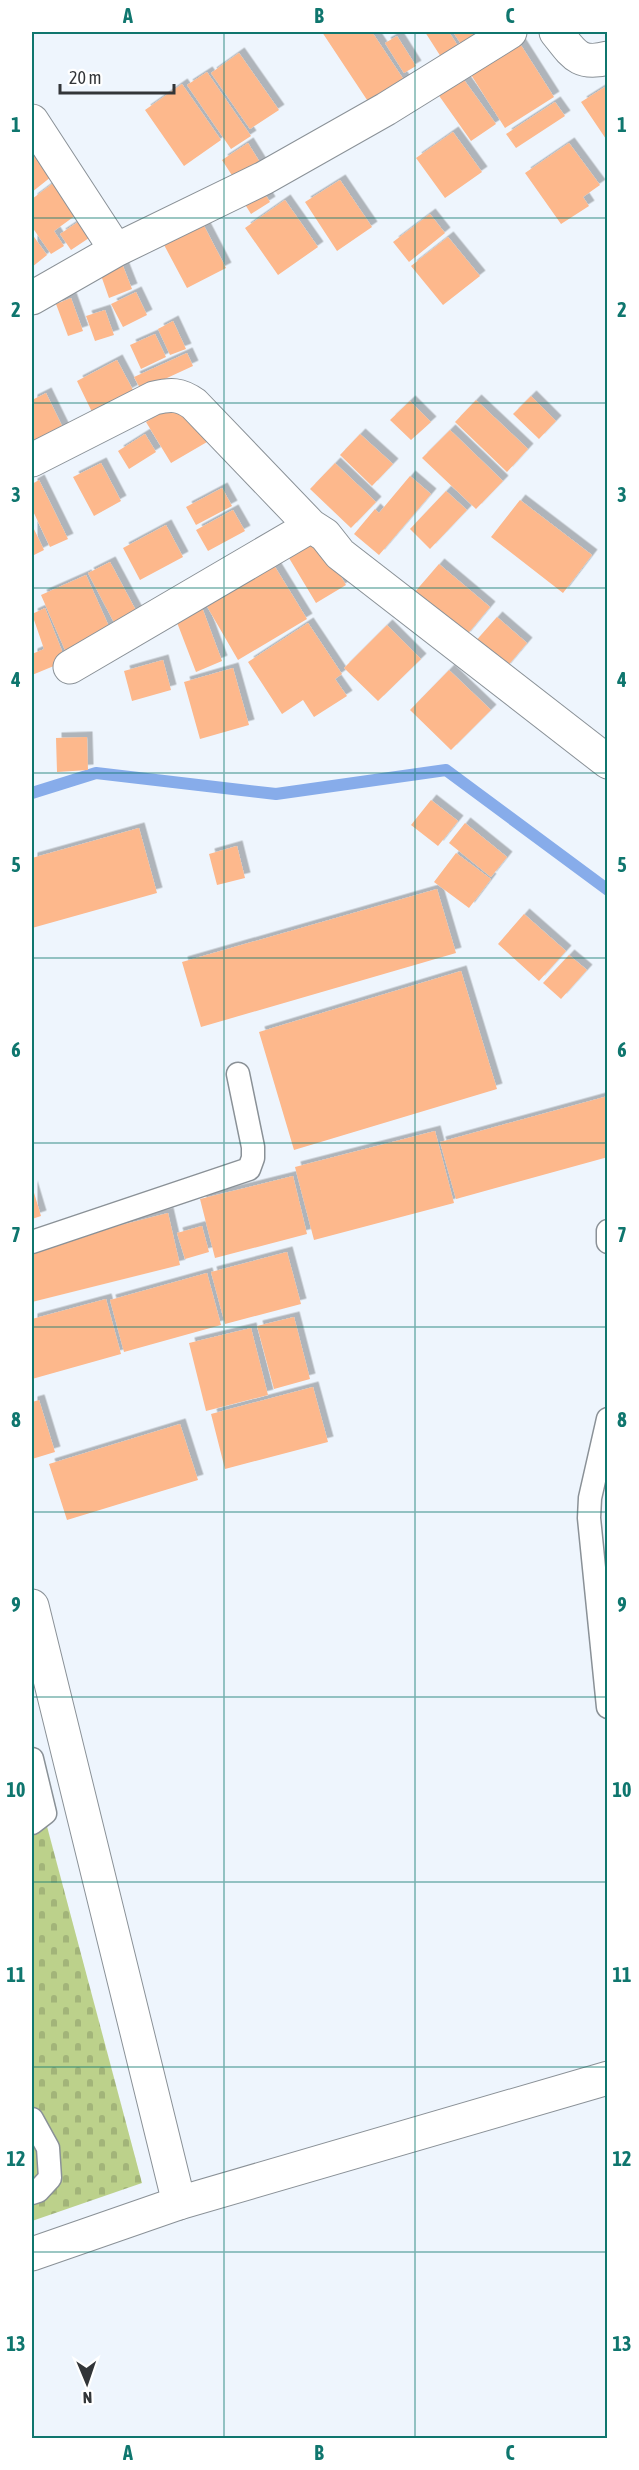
<svg xmlns="http://www.w3.org/2000/svg" width="639" height="2470" font-family="'Asap Condensed',sans-serif">
<defs>
<pattern id="cemetery-stones" width="16" height="16" patternUnits="userSpaceOnUse" patternTransform="scale(1.5)"><rect width="16" height="16" fill="#bcd18b"/><path d="M2 7V4a2 2 0 0 1 4 0v3zM10 15v-3a2 2 0 0 1 4 0v3z" fill="#a2b479"/></pattern>
<filter id="shadow"><feDropShadow dx="5.5" dy="-5.5" stdDeviation="0" flood-color="#0004"/></filter>
</defs>
<rect width="100%" height="100%" fill="#eef5fd"/>
<path fill="url(#cemetery-stones)" d="M32 1770 142 2183 32 2221Z"/>
<g fill="none" stroke-linecap="round" stroke-linejoin="round">
<path stroke="#87acea" stroke-width="12" d="M32 793 96 773 276 794 446 770 608 890"/>
</g>
<path fill="#fdb88c" filter="url(#shadow)" d="M322 32H372L408 86 373 109Z
M425 32H449L458 46 441 57Z
M453 32H476L479 37 463 47Z
M397 36 416 66 404 73 385 43Z
M517 39 554 97 505 128 468 70Z
M239 53 279 110 250 129 211 73Z
M207 72 251 136 231 149 187 85Z
M459 73 496 124 471 141 435 90Z
M182 84 221 140 184 166 145 110Z
M608 85V142L581 102Z
M555 102 565 116 516 148 506 134Z
M453 132 482 172 445 198 416 158Z
M248 143 261 164 235 180 222 160Z
M569 143 600 185 583 197 589 206 561 224 525 173Z
M44 147 61 169 32 192V157Z
M340 180 372 227 337 251 305 202Z
M56 181 79 213 54 231 64 246 51 254 32 227V199Z
M260 186 270 202 251 214 241 198Z
M285 200 318 247 278 275 245 228Z
M430 214 445 233 409 262 393 242Z
M84 218 95 234 71 250 60 234Z
M202 222 226 268 187 288 163 243Z
M32 234 47 255 32 267Z
M448 237 480 276 443 305 411 266Z
M119 256 132 289 109 298 97 264Z
M136 292 147 315 123 327 111 304Z
M71 298 83 331 68 336 56 304Z
M105 310 114 335 95 341 86 316Z
M173 321 186 349 170 355 158 329Z
M155 334 166 357 141 369 130 345Z
M187 353 193 366 141 390 134 377Z
M117 360 133 390 92 412 77 381Z
M46 393 66 434 35 449 32 442V400Z
M531 396 556 421 539 439 513 414Z
M181 400 207 442 171 463 146 422Z
M476 400 528 449 507 472 455 422Z
M410 401 431 422 411 440 390 420Z
M450 430 503 481 476 509 422 458Z
M145 434 156 452 129 469 118 451Z
M360 434 393 464 372 486 340 455Z
M101 463 121 501 94 516 73 477Z
M335 463 376 502 351 528 310 489Z
M410 476 431 494 379 555 354 534 375 509 379 513Z
M39 480 68 539 50 547 32 509V484Z
M222 488 232 506 196 525 186 507Z
M446 491 467 510 430 549 410 529Z
M520 500 592 555 563 593 491 537Z
M233 510 245 531 208 551 196 530Z
M32 525 44 550 32 556Z
M166 525 183 557 140 580 123 548Z
M319 540 346 585 316 603 289 558Z
M110 562 140 618 118 630 88 573Z
M272 562 307 619 238 660 205 603Z
M439 564 490 607 465 637 414 593Z
M86 575 111 631 65 650 41 595Z
M200 602 222 661 196 672 173 612Z
M45 608 66 661 32 675V654L44 649 32 614Z
M497 617 527 643 505 669 474 643Z
M308 623 342 674 335 679 347 696 314 717 303 700 282 714 248 662Z
M387 625 421 659 378 701 344 668Z
M163 660 171 690 132 701 124 671Z
M233 668 249 725 200 739 184 682Z
M449 670 491 710 451 750 410 710Z
M87 737 88 770 57 772 56 738Z
M431 800 458 821 438 846 411 825Z
M465 823 507 857 491 877 449 843Z
M139 828 157 893 32 928V858Z
M237 846 245 878 217 885 209 854Z
M456 853 491 879 469 908 434 882Z
M437 889 456 953 201 1027 182 962Z
M524 914 566 951 539 981 498 944Z
M569 955 587 970 561 999 543 983Z
M461 971 497 1089 294 1150 259 1032Z
M608 1096V1157L456 1199 440 1142Z
M435 1131 454 1203 314 1240 295 1167Z
M293 1176 307 1234 215 1258 200 1199Z
M32 1186 41 1216 32 1219Z
M168 1213 180 1265 32 1302V1248Z
M202 1226 209 1252 185 1259 177 1233Z
M287 1252 301 1304 225 1324 211 1272Z
M207 1273 221 1325 124 1352 110 1300Z
M106 1299 121 1354 32 1379V1319Z
M294 1317 310 1379 274 1389 257 1326Z
M251 1328 268 1395 206 1411 189 1343Z
M313 1387 328 1442 225 1469 211 1414Z
M39 1400 55 1452 32 1459V1402Z
M180 1424 198 1480 67 1520 49 1464Z"/>
<g fill="none" stroke-linecap="round" stroke-linejoin="round">
<g stroke="#8a9197" stroke-width="25">
<path id="service" d="M608 1231V1242
M32 1242 249 1169 253 1158V1147L238 1074
M608 1419 590 1498 589 1518 608 1707
M32 1759 45 1813 32 1823
M32 2119 48 2148 50 2178 38 2191 32 2193"/>
</g>
<g stroke="#8a9197" stroke-width="35">
<path id="minor" d="M556 32C573 53 578 66 608 58
M32 121 116 250
M32 298 116 250 264 178 386 109 510 32
M32 460 154 398C171 394 180 394 194 404L311 526 325 535 340 554 608 762
M70 667 311 526
M32 1606 179 2203"/>
</g>
<g stroke="#8a9197" stroke-width="35">
<path id="tertiary" d="M32 2254 179 2203 608 2078"/>
</g>
<use href="#service" stroke="#fff" stroke-width="22"/>
<use href="#minor" stroke="#fff" stroke-width="33"/>
<use href="#tertiary" stroke="#fff" stroke-width="33"/>
</g>
<path fill="none" stroke="#0f766e" stroke-width="1.5" stroke-opacity="0.55" d="M224 32V2438M415 32V2438M32 218H608M32 403H608M32 588H608M32 773H608M32 958H608M32 1143H608M32 1327H608M32 1512H608M32 1697H608M32 1882H608M32 2067H608M32 2252H608"/>
<rect width="639" height="2470" fill="none" stroke="#ffffff" stroke-width="66"/>
<g transform="translate(87 2383) rotate(178)" stroke="#ffffff" stroke-width="4.5" paint-order="stroke">
<path d="M0-4.5L10 22L0 15L-10 22Z" fill="#323538"/>
<text y="-9" font-size="16" font-weight="bold" text-anchor="middle" fill="#323538">N</text>
</g>
<path d="M60 84v9h114v-9" fill="none" stroke="#323538" stroke-width="3"/>
<text x="69" y="84" font-size="18" fill="#323538" stroke="#ffffff" stroke-width="4.5" paint-order="stroke">20 m</text>
<rect x="33" y="33" width="573" height="2404" fill="none" stroke="#0f766e" stroke-width="2"/>
<g font-size="20" text-anchor="middle" font-weight="bold" fill="#0f766e">
<text x="128" y="23">A</text>
<text x="319" y="23">B</text>
<text x="510" y="23">C</text>
<text x="16" y="132">1</text>
<text x="622" y="132">1</text>
<text x="16" y="317">2</text>
<text x="622" y="317">2</text>
<text x="16" y="502">3</text>
<text x="622" y="502">3</text>
<text x="16" y="687">4</text>
<text x="622" y="687">4</text>
<text x="16" y="872">5</text>
<text x="622" y="872">5</text>
<text x="16" y="1057">6</text>
<text x="622" y="1057">6</text>
<text x="16" y="1242">7</text>
<text x="622" y="1242">7</text>
<text x="16" y="1427">8</text>
<text x="622" y="1427">8</text>
<text x="16" y="1612">9</text>
<text x="622" y="1612">9</text>
<text x="16" y="1797">10</text>
<text x="622" y="1797">10</text>
<text x="16" y="1982">11</text>
<text x="622" y="1982">11</text>
<text x="16" y="2166">12</text>
<text x="622" y="2166">12</text>
<text x="16" y="2351">13</text>
<text x="622" y="2351">13</text>
<text x="128" y="2460">A</text>
<text x="319" y="2460">B</text>
<text x="510" y="2460">C</text>
</g>
</svg>
